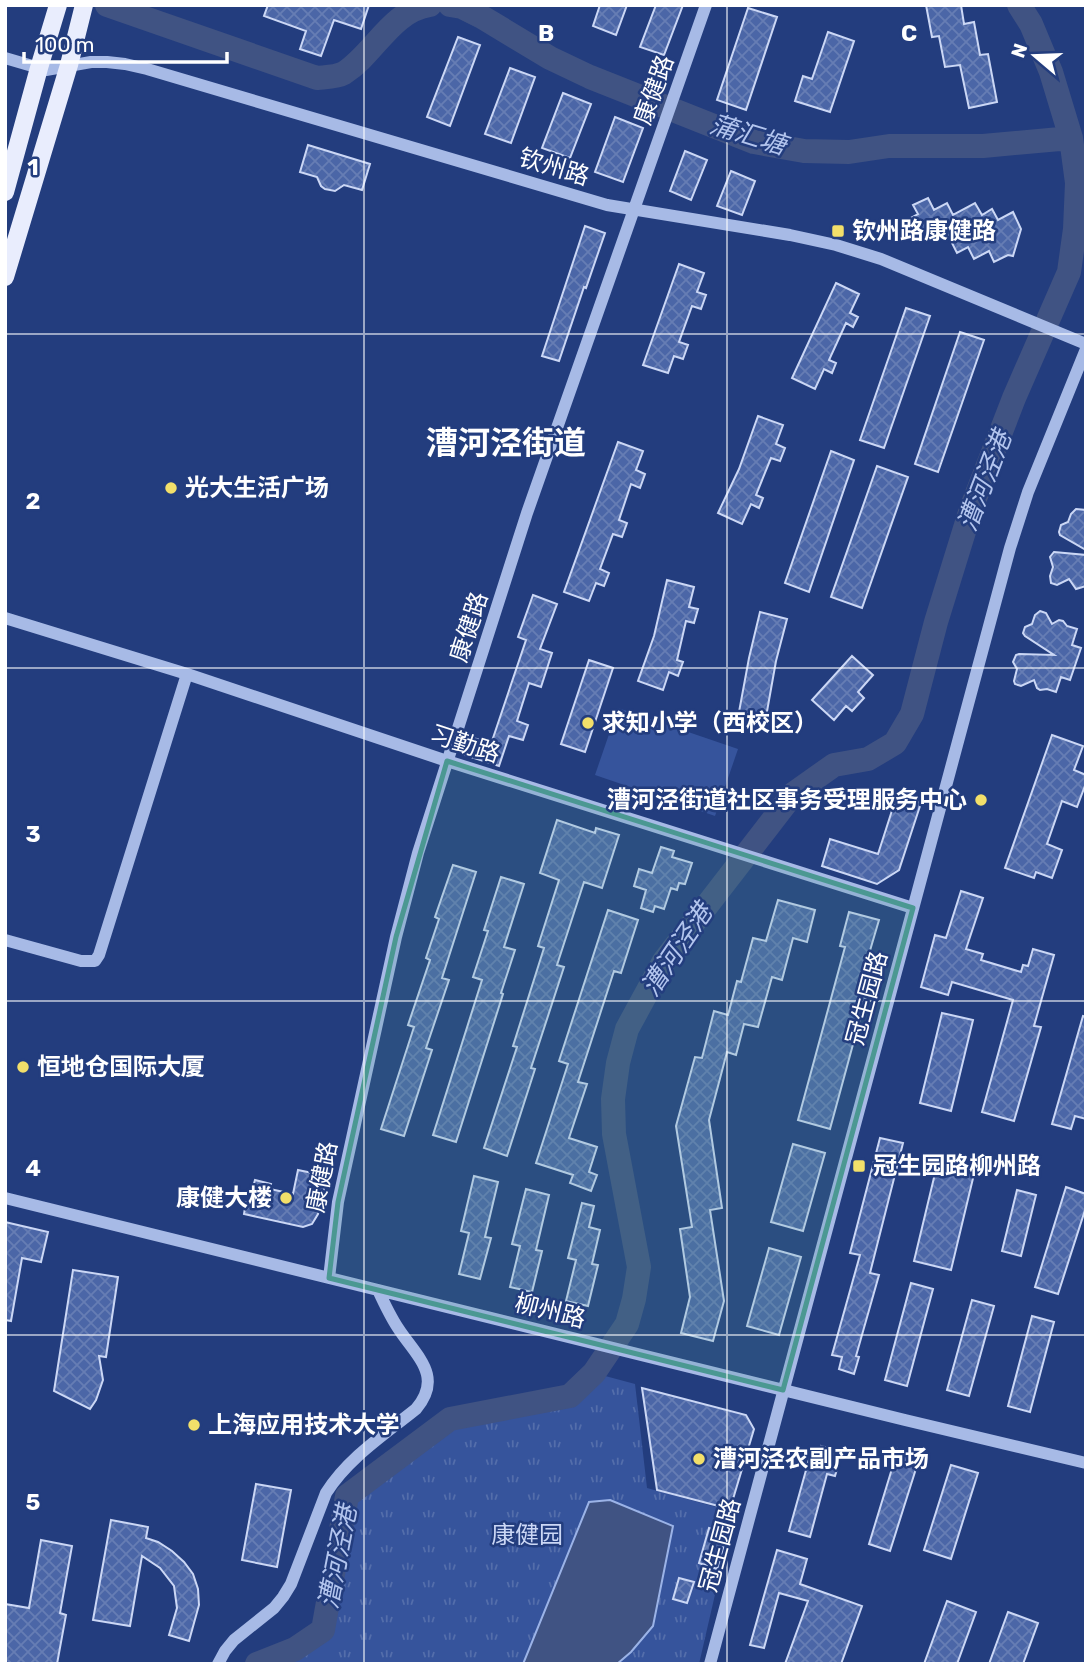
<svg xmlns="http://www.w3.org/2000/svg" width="1091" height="1669" font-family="Rubik,'Noto Sans SC',sans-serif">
<defs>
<pattern id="park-tufts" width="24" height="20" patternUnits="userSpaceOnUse" patternTransform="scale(1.75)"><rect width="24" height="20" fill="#36549c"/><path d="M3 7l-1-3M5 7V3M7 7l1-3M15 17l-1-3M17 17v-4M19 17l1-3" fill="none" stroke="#546eab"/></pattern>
<pattern id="building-cross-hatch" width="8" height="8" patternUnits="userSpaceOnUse" patternTransform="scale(1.75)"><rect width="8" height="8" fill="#4b66a7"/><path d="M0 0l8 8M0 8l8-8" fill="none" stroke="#667db4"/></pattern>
</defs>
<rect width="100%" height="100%" fill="#233d7e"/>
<path fill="url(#park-tufts)" d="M594 1373 635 1384 647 1488 734 1512 699 1664H257L295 1649 323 1630 347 1496 450 1419 570 1396Z"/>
<path fill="#36549c" d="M618 708 738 749 715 816 595 775Z"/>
<path fill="#405383" stroke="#9bb3e7" stroke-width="2" d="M610 1500 673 1526 653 1626 631 1652 617 1664H523L589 1502Z"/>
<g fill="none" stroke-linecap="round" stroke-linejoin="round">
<path stroke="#405383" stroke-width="24" d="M107 5 317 78C326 77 337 77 344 73 375 53 391 11 430 5
M450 5 462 7 482 17 550 58 590 77 754 142 804 151 849 152 889 146H983L1071 138
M257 1664 295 1649 323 1630 347 1496 450 1419 570 1396 594 1373 627 1324 634 1299 639 1267 614 1134 613 1099 618 1063 627 1029 664 961 793 794 834 765 868 759 895 743 912 714 936 622 971 509 1014 398 1069 272 1075 229 1077 183 1071 138 1051 72 1031 24 1019 5"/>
</g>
<path fill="url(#building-cross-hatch)" stroke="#cbd7f5" stroke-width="2" d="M268 5H369L361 29 334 20 321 56 300 49 306 31 264 16Z
M600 5H627L616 35 593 26Z
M656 5H683L664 55 640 47Z
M926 5H961L964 24 974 22 980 55 988 54 997 102 969 108 960 65 945 67 939 36 932 37Z
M748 8 777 17 746 110 717 100Z
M828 32 854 41 830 112 795 101 803 76 812 79Z
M458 37 480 45 450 126 427 117Z
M510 68 535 77 511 143 485 134Z
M563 93 591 104 570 158 542 148Z
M615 117 643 128 623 182 595 172Z
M308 145 370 164 362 190 344 185 335 191 325 189 321 186 317 177 300 172Z
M685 151 707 160 691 200 670 191Z
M731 171 755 181 742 215 717 206Z
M928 198 934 210 947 203 953 215 975 203 982 215 992 209 998 220 1013 212 1021 229 1013 256 1008 255 994 262 989 251 974 259 968 247 957 253 947 233 936 239 930 227 917 234 909 219 918 214 913 205Z
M585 226 605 233 586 288 584 287 559 361 542 356Z
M679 264 704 273 697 292 706 295 701 309 692 306 679 342 688 345 683 359 674 356 668 373 643 365Z
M836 283 859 294 850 313 858 317 853 327 846 323 829 360 836 363 832 373 824 369 815 389 792 378Z
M906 308 930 316 884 448 860 440Z
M960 332 984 340 938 472 915 464Z
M758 416 783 425 776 444 785 448 780 461 771 458 756 495 763 498 759 508 751 504 742 524 718 513 739 469Z
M618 442 643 451 636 470 645 474 640 488 631 484 619 520 627 523 622 537 613 534 600 569 609 573 604 586 596 583 589 601 564 592Z
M831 451 854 460 809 592 785 583Z
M877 466 908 477 862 608 831 597Z
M1076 509 1086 510V550L1060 535 1059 532 1061 525 1068 522 1071 514Z
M1054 552 1086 555V586L1076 589 1069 579 1057 585 1051 583 1050 576 1053 567 1050 557Z
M667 580 694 587 689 607 698 609 694 623 686 621 677 660 683 662 678 676 669 672 663 690 638 681 654 636Z
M533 595 557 604 540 649 552 653 541 687 529 683 517 721 528 725 523 740 509 736 499 766 465 755 471 737 491 744 526 640 518 637Z
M1040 611 1046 613 1052 624 1059 620 1063 621 1067 626 1077 629 1072 645 1081 648 1070 680 1061 677 1056 692 1047 689 1040 690 1037 688 1034 680 1021 686 1015 684 1014 681 1017 669 1013 662 1016 655 1019 654 1054 655 1025 636 1023 633 1025 627 1032 624 1035 615Z
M760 612 787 619 776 661 766 717 739 712 749 658Z
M852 656 873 675 858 692 864 698 852 711 846 706 834 720 812 700Z
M589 660 613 668 585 752 561 744Z
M1052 735 1083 746 1074 770 1086 775V783L1077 807 1062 801 1047 844 1062 850 1052 878 1036 872 1034 878 1005 868Z
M897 795 921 803 899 870 877 884 822 866 830 839 878 854Z
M557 820 595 833 596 828 619 835 602 888 584 882 557 965 564 967 531 1068 535 1069 507 1156 484 1148 517 1047 513 1046 544 948 538 946 559 880 540 873Z
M661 847 674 851 672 857 692 863 685 884 679 883 677 890 671 888 664 909 655 906 653 912 641 908 646 890 634 886 639 869 652 873Z
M453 865 476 872 442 978 449 980 426 1048 432 1050 404 1136 381 1129 414 1027 408 1025 430 960 426 958 439 919 435 917Z
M501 877 524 884 504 947 515 950 501 993 503 994 456 1142 433 1135 482 980 473 977 488 931 484 930Z
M961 891 983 898 966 949 983 954 981 960 1021 972 1023 965 1028 966 1033 949 1054 955 1034 1026 1041 1027 1014 1121 982 1112 1013 1000 952 982 948 995 921 987 935 935 946 938Z
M778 900 815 910 807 942 793 938 782 980 772 977 758 1027 744 1024 736 1055 727 1052 709 1120 722 1208 710 1210 724 1301 713 1341 681 1333 690 1297 680 1229 692 1227 676 1126 695 1057 702 1058 714 1011 728 1015 737 981 741 982 753 938 766 941Z
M608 910 638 920 621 973 614 971 578 1082 587 1084 569 1138 597 1147 589 1172 597 1175 591 1191 570 1183 573 1175 536 1163 568 1064 559 1061Z
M849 912 879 920 869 954 877 956 830 1129 798 1120 845 947 840 946Z
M942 1013 973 1020 951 1111 920 1103Z
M1083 1016 1086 1017V1119L1075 1116 1071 1129 1052 1124Z
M880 1138 903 1143 870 1273 879 1275 856 1356 859 1357 854 1374 839 1369 842 1357 832 1355 860 1255 850 1253Z
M793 1144 825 1153 803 1231 771 1222Z
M938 1161 975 1170 951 1270 914 1261Z
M298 1170 327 1176 318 1214 312 1224 303 1227 244 1214 246 1202H249L255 1180 271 1184 270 1189 293 1194Z
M474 1176 498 1182 485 1237 491 1238 480 1279 459 1274 469 1233 461 1231Z
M1066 1187 1086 1194V1207L1058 1294 1035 1287Z
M526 1189 549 1195 536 1250 542 1251 532 1292 510 1287 520 1246 512 1244Z
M1017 1190 1036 1195 1021 1256 1002 1251Z
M582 1203 594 1206 589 1227 600 1230 592 1264 598 1265 588 1306 566 1301 576 1260 568 1258Z
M5 1222 48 1232 41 1262 22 1258 11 1321 5 1320Z
M769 1248 801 1257 779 1335 747 1326Z
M73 1270 118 1277 106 1357 99 1356 103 1380 96 1400 90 1409 54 1391Z
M911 1283 933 1289 907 1386 885 1380Z
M972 1300 994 1306 969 1396 947 1390Z
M1032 1316 1054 1322 1030 1412 1008 1406Z
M642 1388 746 1415 754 1429 730 1509 657 1490Z
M821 1446 842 1452 835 1476 827 1474 810 1537 789 1531 810 1456 818 1458Z
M898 1449 920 1456 890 1551 869 1544Z
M951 1465 978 1473 951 1559 924 1550Z
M256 1484 291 1490 277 1567 242 1560Z
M111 1520 148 1527 146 1538 158 1542 172 1551 184 1562 193 1574 198 1589 199 1605 189 1641 169 1635 177 1608 174 1586 160 1568 142 1556 130 1626 93 1620Z
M709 1528 727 1534 717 1569 699 1563Z
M41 1540 72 1546 60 1613 66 1615 57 1664H5V1604L29 1608Z
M777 1550 807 1559 800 1584 862 1606 841 1664H785L808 1601 779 1593 764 1648 750 1645Z
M679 1578 694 1582 687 1603 673 1599Z
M947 1601 976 1612 957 1664H924Z
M1008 1612 1038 1623 1023 1664H989Z"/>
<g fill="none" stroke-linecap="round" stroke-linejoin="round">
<path stroke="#a7bae6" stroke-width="12" d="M5 58 46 70 91 62H107L125 64 147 69 607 205 790 235 836 245 881 259 1086 344
M5 618 187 674 447 761 913 908
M5 940 81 961H95L99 955 187 674
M5 1198 905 1420 1086 1463
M329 1278 338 1202 396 937 418 853 527 513 706 5
M218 1664 225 1651 234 1640 274 1608 283 1597 291 1584 326 1493C348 1458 385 1434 416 1409 444 1376 416 1356 398 1328 390 1316 384 1303 378 1290
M710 1664 1010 548 1028 492 1086 349"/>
<path stroke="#e9edfd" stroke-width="18" d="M5 192 39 68 58 5
M5 277 69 65 84 5"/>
</g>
<path fill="#4b9892" fill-opacity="0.2" stroke="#4b9892" stroke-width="5" stroke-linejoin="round" d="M447 761 913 908 783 1390 329 1278 338 1202 396 937Z"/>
<path fill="none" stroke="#fff" stroke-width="2" stroke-opacity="0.55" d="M364 5V1664M727 5V1664M5 334H1086M5 668H1086M5 1001H1086M5 1335H1086"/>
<g fill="#f2df6a" stroke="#233d7e" stroke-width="2.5">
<rect x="831" y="224" width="14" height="14" rx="3.5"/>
<circle cx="171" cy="488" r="7"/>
<circle cx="588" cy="723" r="7"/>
<circle cx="981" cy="800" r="7"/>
<circle cx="23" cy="1067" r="7"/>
<rect x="852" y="1159" width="14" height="14" rx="3.5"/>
<circle cx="286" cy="1198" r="7"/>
<circle cx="194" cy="1425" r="7"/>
<circle cx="699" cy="1459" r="7"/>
</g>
<g text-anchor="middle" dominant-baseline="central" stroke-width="5" stroke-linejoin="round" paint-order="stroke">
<g font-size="24" fill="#fff" stroke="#233d7e">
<text transform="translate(654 90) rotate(-70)">康健路</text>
<text transform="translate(554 167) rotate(17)">钦州路</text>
<text transform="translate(469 627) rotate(-72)">康健路</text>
<text transform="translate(465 744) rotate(18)">习勤路</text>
<text transform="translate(867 998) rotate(-75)">冠生园路</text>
<text transform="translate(322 1177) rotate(-79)">康健路</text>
<text transform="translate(550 1311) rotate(14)">柳州路</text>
<text transform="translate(720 1545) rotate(-75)">冠生园路</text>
</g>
<g font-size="24" font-weight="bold" fill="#fff" stroke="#233d7e" text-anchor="start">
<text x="852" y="231">钦州路康健路</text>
<text x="185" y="488">光大生活广场</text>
<text x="602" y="723">求知小学（西校区）</text>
<text x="967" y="800" text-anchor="end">漕河泾街道社区事务受理服务中心</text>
<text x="37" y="1067">恒地仓国际大厦</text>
<text x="873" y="1166">冠生园路柳州路</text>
<text x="272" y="1198" text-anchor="end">康健大楼</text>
<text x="208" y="1425">上海应用技术大学</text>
<text x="713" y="1459">漕河泾农副产品市场</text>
</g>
<g font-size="24" fill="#cbd7f5" stroke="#233d7e">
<text x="527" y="1535">康健园</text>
</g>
<g font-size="26" font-style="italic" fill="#b3c5ee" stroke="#233d7e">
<text transform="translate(748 135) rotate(17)">蒲汇塘</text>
<text transform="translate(985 481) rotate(-69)">漕河泾港</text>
<text transform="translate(677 950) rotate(-56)">漕河泾港</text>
<text transform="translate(338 1557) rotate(-79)">漕河泾港</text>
</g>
<g font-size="32" font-weight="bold" fill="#fff" stroke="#233d7e">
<text x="506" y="443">漕河泾街道</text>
</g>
</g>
<g font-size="23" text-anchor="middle" font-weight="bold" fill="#fff" stroke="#233d7e" stroke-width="5" stroke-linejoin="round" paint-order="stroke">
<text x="546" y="41">B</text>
<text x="909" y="41">C</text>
<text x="33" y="175">1</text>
<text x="33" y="509">2</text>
<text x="33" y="842">3</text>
<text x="33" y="1176">4</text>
<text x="33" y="1510">5</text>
</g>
<rect width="1091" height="1669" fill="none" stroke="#ffffff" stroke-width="14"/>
<g transform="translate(1035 56) rotate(289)" stroke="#233d7e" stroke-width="5" paint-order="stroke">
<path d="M0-5L12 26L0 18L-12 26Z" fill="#ffffff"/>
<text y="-10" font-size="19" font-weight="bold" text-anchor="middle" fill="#ffffff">N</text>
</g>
<path d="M24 52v10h203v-10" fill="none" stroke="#ffffff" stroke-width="3.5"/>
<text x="35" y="52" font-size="21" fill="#ffffff" stroke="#233d7e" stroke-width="5" paint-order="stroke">100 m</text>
</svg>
